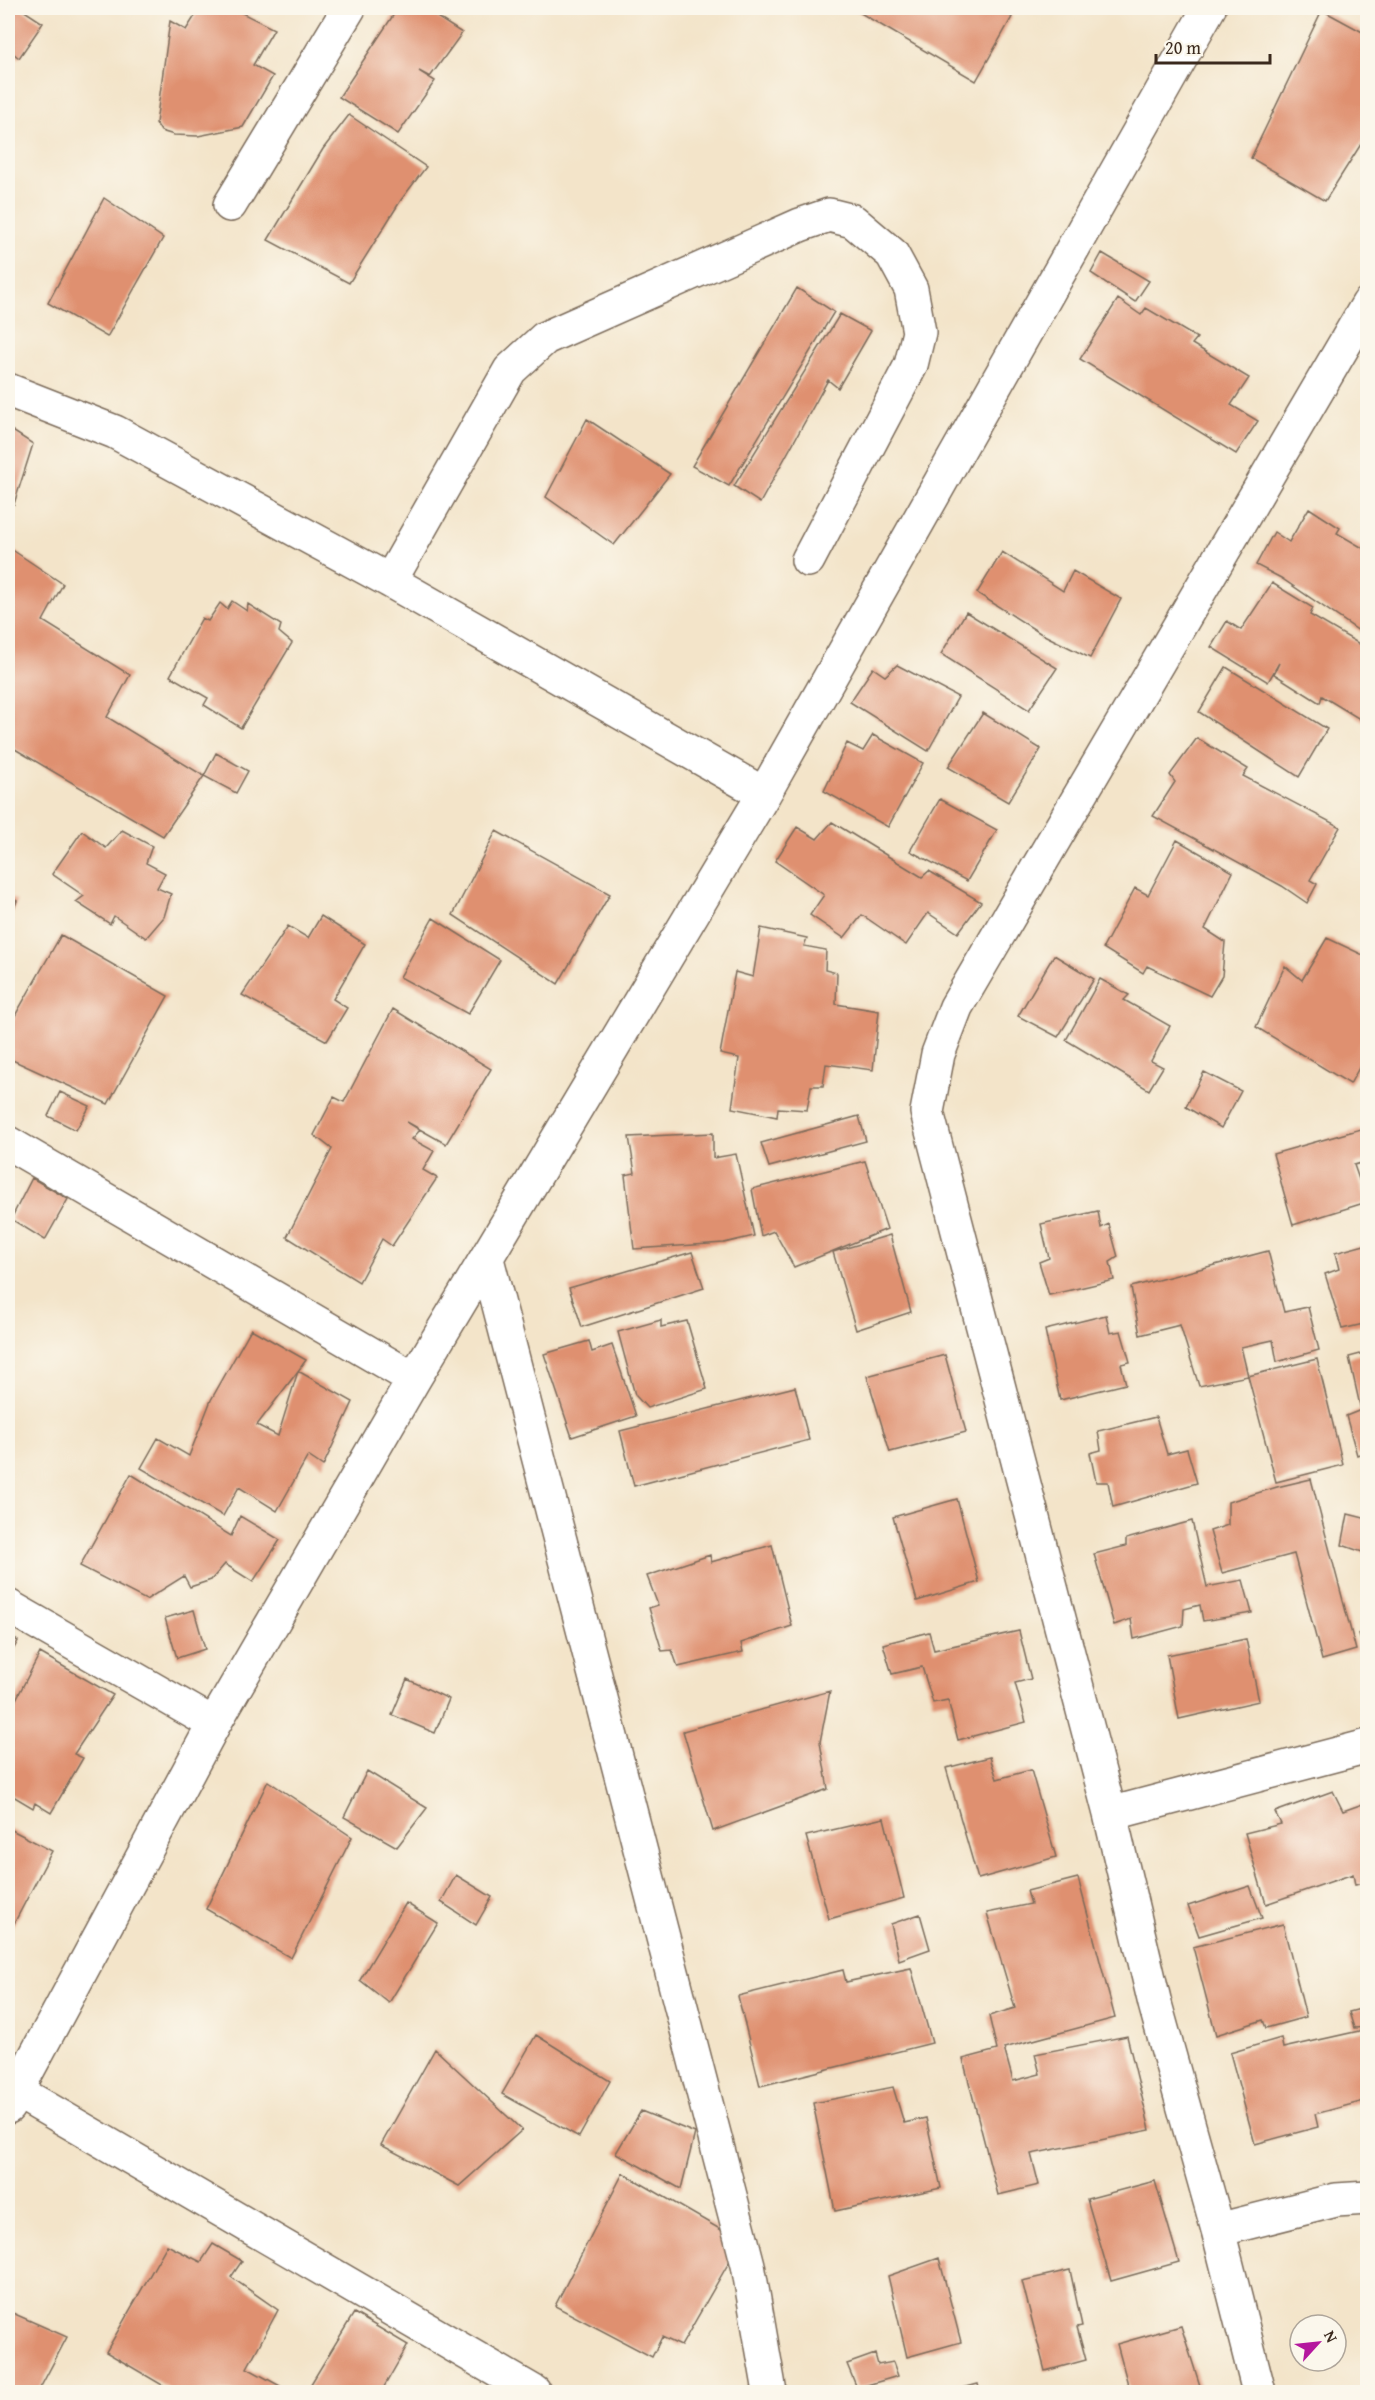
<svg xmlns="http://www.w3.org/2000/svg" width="1375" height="2400" font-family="'Gentium Book Plus',serif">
<rect width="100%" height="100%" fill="#fbf7ec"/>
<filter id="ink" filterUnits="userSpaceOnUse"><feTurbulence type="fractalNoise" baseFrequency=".0167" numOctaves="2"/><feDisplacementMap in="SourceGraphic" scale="12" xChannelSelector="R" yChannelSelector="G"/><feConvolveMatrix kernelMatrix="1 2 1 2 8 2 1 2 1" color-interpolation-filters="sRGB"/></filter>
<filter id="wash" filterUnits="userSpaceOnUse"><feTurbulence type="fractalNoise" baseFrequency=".008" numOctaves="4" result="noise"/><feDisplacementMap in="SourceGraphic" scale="24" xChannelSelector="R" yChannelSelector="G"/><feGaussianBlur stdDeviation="1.35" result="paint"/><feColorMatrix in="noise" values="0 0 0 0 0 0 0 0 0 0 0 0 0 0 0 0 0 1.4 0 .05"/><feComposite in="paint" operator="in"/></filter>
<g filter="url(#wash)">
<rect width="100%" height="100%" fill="#f3e4c9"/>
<g id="blocks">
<path fill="#df9070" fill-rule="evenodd" d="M8 8H20L43 23 19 58 8 49Z
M200 8H232L274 29 253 65 273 76 243 127 198 136 174 135 161 131 156 123 170 21 186 30Z
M398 8H423L462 33 430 77 419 71 435 81 398 134 339 97Z
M852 8H996L1012 17 976 81Z
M1322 10 1368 35V143L1363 141 1325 201 1251 158Z
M349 115 426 167 401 200 349 283 268 240 323 149Z
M104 198 163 238 107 337 48 303Z
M1102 253 1149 281 1135 302 1091 273Z
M797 288 834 312 729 486 692 466Z
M1118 299 1141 315 1146 308 1197 338 1192 344 1249 378 1231 405 1258 421 1236 454 1080 359Z
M840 314 871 331 838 388 828 380 760 503 734 486Z
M587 419 670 474 614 545 546 497Z
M8 428 33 444 14 504 8 499Z
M1309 508 1340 528 1337 533 1368 551V637L1281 578 1256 565 1274 532 1289 542Z
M8 547 63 584 43 621 130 675 107 717 204 776 163 836 8 745Z
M1002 552 1063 591 1073 571 1121 599 1090 658 1040 633 977 593Z
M1272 583 1313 608 1310 615 1368 649V713L1363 721 1322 696 1320 703 1274 674 1279 663 1268 682 1211 647 1227 621 1241 630Z
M232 601 247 611 248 604 281 625 279 632 292 643 241 728 204 705 208 698 170 676 202 618 208 621 220 603 227 609Z
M966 612 1057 668 1029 710 941 654Z
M897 665 958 697 928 751 850 702 873 668 885 676Z
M1226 667 1327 729 1299 777 1199 712Z
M983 713 1041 749 1008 802 948 767Z
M873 735 923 763 888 827 824 791 847 743 863 751Z
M1197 738 1248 769 1243 776 1340 827 1310 880 1317 884 1307 903 1282 886 1153 816 1175 782 1170 775Z
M216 753 248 771 236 793 204 776Z
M940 799 997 830 967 881 910 851Z
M832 822 922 877 929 871 981 902 958 933 928 913 906 945 862 915 844 938 810 915 824 895 775 861 797 827 817 839Z
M122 830 152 846 146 863 165 873 157 888 171 894 164 917 146 938 114 916 110 924 76 902 84 896 52 874 82 831 106 848Z
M496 831 610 894 558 984 453 915Z
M1177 840 1233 872 1205 929 1225 942 1222 976 1210 996 1147 966 1143 973 1103 948 1135 888 1148 895Z
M8 897 17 901 8 923Z
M321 916 365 944 333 999 347 1008 327 1041 242 995 288 926 308 938Z
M433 918 500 960 468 1014 400 977Z
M761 928 807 938 804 946 826 950 825 970 837 973 836 1004 879 1011 873 1070 826 1064 823 1086H811L807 1110 778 1108 777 1117 732 1108 739 1058 720 1054 735 972 753 977Z
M61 935 168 996 108 1104 8 1058V1028Z
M1327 938 1365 956 1368 954V1070L1360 1066 1350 1084 1256 1027 1285 966 1302 980Z
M1054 955 1094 979 1058 1037 1018 1016Z
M1100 979 1129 995 1124 1000 1170 1026 1151 1061 1163 1067 1149 1090 1066 1040Z
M393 1009 491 1069 446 1144 407 1122 420 1130 412 1139 434 1151 423 1170 437 1178 392 1246 382 1239 359 1282 287 1237 332 1149 314 1135 334 1097 344 1102Z
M1204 1072 1241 1091 1221 1128 1186 1107Z
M60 1092 90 1106 76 1130 48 1116Z
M859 1116 866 1141 769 1167 761 1143Z
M1361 1129 1368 1149V1161L1354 1165 1367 1202 1293 1225 1273 1154Z
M713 1133V1158L736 1154 754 1236 724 1243 634 1249 625 1175 635 1173 629 1137Z
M865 1161 887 1229 794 1267 774 1231 761 1236 752 1189Z
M32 1178 68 1199 45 1240 11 1219Z
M1098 1211 1101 1228 1109 1224 1118 1257 1110 1262 1114 1280 1049 1295 1039 1262 1049 1258 1041 1224Z
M890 1235 911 1312 856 1330 833 1252Z
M1368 1244V1323L1342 1329 1325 1274 1339 1269 1335 1253Z
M1268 1251 1284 1312 1308 1307 1319 1350 1277 1362 1273 1340 1241 1347 1248 1376 1199 1386 1180 1325 1140 1335 1131 1287Z
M692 1252 704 1288 582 1327 569 1288Z
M1106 1315 1110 1333 1121 1331 1130 1362 1121 1364 1126 1384 1060 1400 1045 1330Z
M661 1320V1327L687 1321 707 1389 647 1408 635 1395 618 1332Z
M251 1329 306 1360 298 1371 353 1402 323 1466 308 1456 277 1511 239 1487 223 1516 141 1468 158 1438 189 1456 211 1400ZM298 1371 278 1436 257 1425Z
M589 1341 592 1352 612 1345 636 1416 572 1437 544 1354Z
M1368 1352V1451L1357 1455 1346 1416 1361 1410 1349 1357Z
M945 1355 966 1432 890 1452 867 1376Z
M1317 1359 1343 1465 1276 1482 1248 1376Z
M795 1387 809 1440 634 1486 620 1431Z
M1156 1417 1167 1454 1187 1449 1197 1483 1113 1507 1108 1482H1096L1090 1453 1101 1450 1098 1431Z
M131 1474 231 1536 240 1516 280 1540 253 1582 225 1564 211 1580 190 1587 184 1576 146 1600 80 1566Z
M1311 1479 1356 1650 1322 1660 1294 1554 1222 1573 1210 1531 1228 1525V1502L1277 1487Z
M957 1499 979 1582 917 1601 893 1517Z
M1348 1514 1368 1519V1554L1342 1545Z
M1192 1521 1207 1587 1243 1580 1252 1613 1203 1621 1200 1605 1184 1609 1183 1626 1134 1639 1131 1619 1114 1625 1094 1554 1126 1546V1539Z
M772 1545 792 1626 741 1643 743 1652 678 1667 672 1650 662 1651 649 1608 658 1605 647 1576 710 1555 711 1562Z
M194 1610 205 1649 177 1658 165 1618Z
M1368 1630V1666H1367L1359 1633Z
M1019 1631 1031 1679 1015 1683 1026 1722 958 1740 948 1700 933 1703 922 1667 892 1674 883 1644 929 1632 934 1650Z
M8 1635 18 1641 8 1659Z
M1246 1639 1259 1701 1179 1719 1167 1655Z
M40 1653 113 1695 74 1754 83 1758 51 1813 35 1803 33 1808 8 1793V1715Z
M407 1679 449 1699 435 1733 392 1715Z
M830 1691 820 1742 828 1789 713 1831 683 1731Z
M990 1757 997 1779 1031 1770 1056 1857 978 1879 946 1768Z
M367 1771 427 1808 397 1847 344 1817Z
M268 1781 352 1837 291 1958 206 1909Z
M1333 1791 1343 1811 1368 1802V1882L1355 1885 1353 1874 1266 1904 1245 1833 1281 1824 1275 1812Z
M884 1818 904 1898 829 1919 806 1836Z
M8 1828 52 1851 8 1935Z
M456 1875 492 1897 476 1925 441 1902Z
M1078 1878 1115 2018 1004 2048 1013 2081 1040 2074 1035 2054 1127 2036 1150 2130 1031 2154 1039 2185 998 2195 963 2059 997 2050 989 2016 1015 2008 987 1913 1031 1904 1027 1891Z
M1250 1886 1262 1918 1199 1936 1188 1906Z
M406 1903 438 1923 389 2003 360 1980Z
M920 1914 930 1949 899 1960 891 1924Z
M1283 1924 1306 2017 1266 2028 1263 2020 1216 2035 1193 1947Z
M911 1968 932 2043 760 2086 738 1996 843 1970 846 1982Z
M1368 2007V2027L1354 2028 1349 2012Z
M1368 2029V2100L1315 2114 1318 2127 1255 2144 1230 2053 1281 2038 1283 2048Z
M536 2035 610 2081 579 2137 502 2094Z
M435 2049 522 2130 459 2186 381 2145Z
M893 2087 904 2123 926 2118 941 2188 835 2211 813 2103Z
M641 2111 695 2133 681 2189 616 2153Z
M623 2173 725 2232 732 2257 681 2346 662 2337 652 2357 555 2306Z
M1155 2181 1179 2262 1111 2281 1087 2199Z
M213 2244 242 2261 231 2277 278 2310 247 2368 291 2392H174L106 2352 167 2245 201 2262Z
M939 2258 961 2342 907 2357 888 2276Z
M1070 2270 1082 2326 1077 2327 1086 2360 1045 2371 1022 2281Z
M8 2311 67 2337 38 2392H8Z
M354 2313 408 2345 381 2392H306Z
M1181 2326 1202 2392H1130L1117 2344Z
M875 2354 878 2365 893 2362 898 2376 857 2388 847 2364Z
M978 2384 980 2392H948Z"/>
</g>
</g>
<g filter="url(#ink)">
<use href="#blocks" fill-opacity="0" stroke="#7b6b5a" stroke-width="1.5"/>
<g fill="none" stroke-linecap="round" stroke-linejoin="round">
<g stroke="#7b6b5a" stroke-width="36">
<path id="minor" d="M230 205 349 8
M8 390 115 432 390 581 764 794
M390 581 510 370 545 338 800 225 829 215 853 221 892 254 911 289 919 332 911 365 808 560
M8 1143 414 1379
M487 1259 748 2265 770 2392
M8 1606 214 1724
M1110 1814 1368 1746
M8 2086 534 2392
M8 2107 214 1724 414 1379 764 794 1209 8
M1218 2230 1336 2200 1368 2198
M1259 2392 1218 2230 1155 2004 1110 1814 927 1112 938 1054 956 1007 1368 304"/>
</g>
<use href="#minor" stroke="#fff" stroke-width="33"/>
</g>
</g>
<rect width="1375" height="2400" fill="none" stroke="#fbf7ec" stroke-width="30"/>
<g transform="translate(1318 2343) rotate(63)"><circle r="28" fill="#fbf7ec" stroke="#aea59a" stroke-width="1.5"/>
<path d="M0-4.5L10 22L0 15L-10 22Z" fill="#b5179e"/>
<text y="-9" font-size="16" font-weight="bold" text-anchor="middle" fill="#3b2a1e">N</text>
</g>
<path d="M1156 54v9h114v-9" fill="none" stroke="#3b2a1e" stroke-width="3"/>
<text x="1165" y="54" font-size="18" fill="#3b2a1e" stroke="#fbf7ec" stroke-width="4.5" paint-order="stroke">20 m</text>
</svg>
